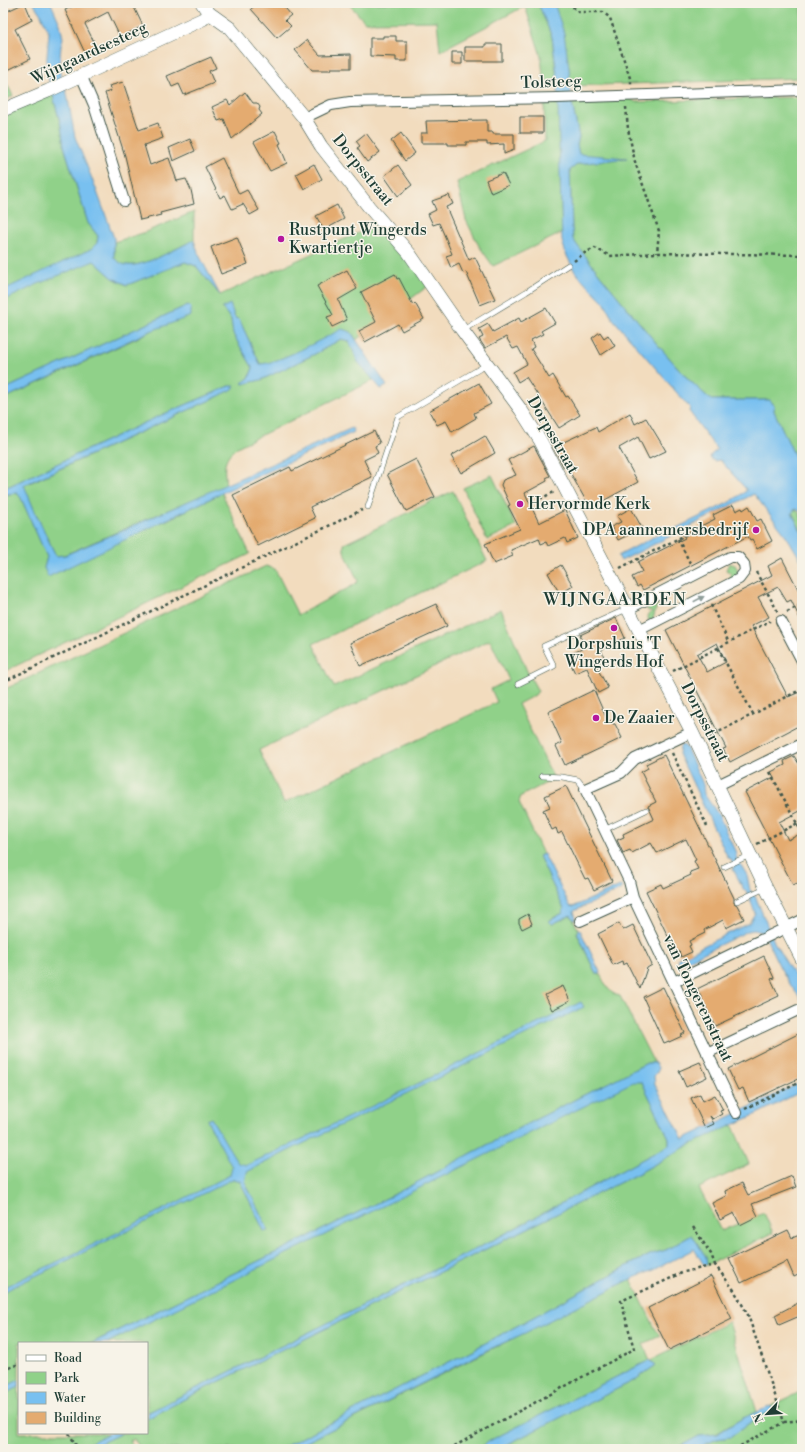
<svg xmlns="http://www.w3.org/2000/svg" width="805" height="1452" font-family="'Libre Bodoni',serif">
<rect width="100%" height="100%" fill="#f7f3e8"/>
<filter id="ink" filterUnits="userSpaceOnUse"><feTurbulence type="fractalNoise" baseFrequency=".025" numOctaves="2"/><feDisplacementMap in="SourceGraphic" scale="8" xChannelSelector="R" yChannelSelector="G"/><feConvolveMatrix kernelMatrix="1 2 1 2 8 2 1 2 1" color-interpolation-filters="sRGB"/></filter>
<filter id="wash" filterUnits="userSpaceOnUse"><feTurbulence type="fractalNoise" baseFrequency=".012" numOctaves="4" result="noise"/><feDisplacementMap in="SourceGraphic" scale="16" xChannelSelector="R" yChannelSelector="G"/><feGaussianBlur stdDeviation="0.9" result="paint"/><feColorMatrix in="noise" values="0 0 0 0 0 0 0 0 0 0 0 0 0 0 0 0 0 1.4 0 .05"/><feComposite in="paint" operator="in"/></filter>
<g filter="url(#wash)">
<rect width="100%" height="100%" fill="#f2dcbe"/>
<path fill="#90d189" stroke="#58875e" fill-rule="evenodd" d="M348 3H538L552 37 558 86H544L541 56 525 6 440 51 437 21 365 22Z
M554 3H802V78L570 86 569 68Z
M3 76 13 96 3 101Z
M52 92 61 126 64 146 76 185 88 223 98 236 94 261 113 278 127 285 185 262 196 266 220 295 380 223 428 286 356 340 351 332 267 364H260L239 319 235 318 230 305 222 308 231 319 233 334 253 368 249 378 243 383 261 380 315 354 341 339 349 341 359 362 374 380 239 446C222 457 224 467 226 485L64 555 56 556 23 486 217 397 230 386 157 417 3 489V399L137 338 148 332 188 305 3 390V115Z
M627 97 636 102 802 97V472L774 411V405L770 400H711L688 379 656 343 600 275 577 245 573 239 572 228 570 170 578 164 624 158 579 155 577 145 579 137 571 98Z
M544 99H559L562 233 493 266 479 246 466 220 457 182 545 141Z
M194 212V240C179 247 143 268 127 265 122 265 118 261 114 258V242L143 233Z
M492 475 516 526 487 540 463 488Z
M453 491 487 561 313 644 334 687 501 609 527 671 538 691 535 695 518 704 554 779 521 796 519 802 543 854 539 856 564 909 563 913 551 919 552 924 571 915 578 929 577 933 596 974H600C605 984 609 994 620 996L654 1063H647L521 1127 395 1194 92 1343H19V1433H109L84 1446V1449H3V690L266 566 275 569 298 615 354 585 358 581 344 551V544ZM490 640 509 680 491 689 497 702 284 803 259 750Z
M13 493 19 494 21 498 47 557 44 568 167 520 222 493 250 554 3 672V496Z
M794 509C804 514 802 523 802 533L792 512Z
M729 563 735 565 738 570 737 575 728 581 731 573 726 570Z
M659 598 653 619 649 621 647 615 652 612 651 610 648 611 647 607 645 608 644 606Z
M646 1070 634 1081 642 1082 669 1138V1145L484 1245 147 1413V1343H107Z
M732 1124 749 1164 699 1188 721 1231 764 1213 773 1233 707 1265 706 1257 692 1235 666 1250 652 1254 629 1265 480 1346 280 1449H141L134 1439 130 1441 135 1449H88L122 1433H147V1419L194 1394 641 1172 687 1146Z
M631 1279 655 1328 660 1336 643 1344 650 1360 493 1439 477 1449H293Z
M729 1322 757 1412 743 1418 714 1435 699 1436 675 1449H498L635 1380 656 1365 651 1360Z
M802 1391V1449H695L717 1439 731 1437 757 1417 773 1411 771 1406Z"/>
<path fill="#78c0f0" stroke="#4c7e92" d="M33 3H51L60 24 63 38 61 46 59 70 67 94 75 137 95 186 114 238V258C118 261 122 265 127 265 143 268 179 247 194 240L198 253 220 295 196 266 185 262 127 285 113 278 94 261 38 284 3 301V290L91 249 97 243 98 236 88 223 64 146 61 126 46 69 49 32 40 13Z
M538 3H554L564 33 569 68 571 98 579 137 577 145 579 154 627 158 578 164 570 170 572 228 573 239 577 245 600 275 656 343 688 379 711 400H770L774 405V411L802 472V515L800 511 795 509 792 513 802 533V562L787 537 754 494 621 561 618 556 650 539 658 534H662L666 533 730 502 746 491V489L720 460 714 461 710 458 711 455 717 450 689 411 690 408 613 319 604 302 575 272 566 254 562 241 557 75 552 37Z
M230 304 235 318 239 319 260 364C277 364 324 338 342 329L351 332 387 386 381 389 358 362 349 341 341 339 315 354 261 380 243 384 242 383 249 378 253 368 233 334 231 319 222 308Z
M188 305 191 308V316L148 332 3 399V390Z
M230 386H235L233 389 217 397 24 485 36 514 56 556 65 555 135 525 352 428 354 432 228 490 48 577 44 568 47 557 21 498 17 493 8 494 3 496V489L157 417Z
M683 745 686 747 703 784 704 794 718 814 736 853V857L747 875 750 890 756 898 775 944 792 972 802 984V1000C784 979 775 958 764 933L754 930 748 931 679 965 677 959 749 923 755 913 747 891 744 890 733 869 734 867 731 859 728 858 679 754 680 746Z
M544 854 570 906 573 907 620 886 622 887 620 890 574 911 576 919 574 920 571 915 552 924 549 921 563 913 564 909 539 856Z
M578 929 580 930 601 974H596L577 932Z
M581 1002 584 1007 288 1151 247 1172 245 1182 269 1231H264L240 1181 233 1179 3 1292V1288L121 1231 230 1175 232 1167 207 1120 211 1118 238 1163 247 1165 385 1100Z
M647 1063H655L659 1069 654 1076 655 1084 683 1139 802 1082V1091L759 1113 687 1146 641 1172 194 1394 147 1419V1413L484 1245 669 1145V1138L642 1082H633L107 1343H92L395 1194 521 1127Z
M692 1235 706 1257 707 1263 704 1265 694 1249 654 1270 631 1279 525 1333 488 1350 293 1449H280L480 1346 629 1265 652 1254 666 1250Z
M650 1360 656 1365 635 1380 498 1449H477L493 1439Z
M19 1380V1387L3 1395V1388Z
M771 1406 773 1411 757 1417 731 1437 717 1439 695 1449H675L699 1436 717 1434 743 1418Z
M109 1433H122L88 1449H84V1446Z"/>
<g id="blocks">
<path fill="#e4ab70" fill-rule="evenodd" d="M25 3 32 20 15 29 30 59 8 70 3 58V13Z
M80 3H132L143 26 120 37 108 12 85 24 97 48 86 55 65 10Z
M258 3H281L291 15 285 20 291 26 277 38 251 9Z
M383 36H396V41H407V61H396V57L370 56V38H383Z
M307 40 320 55 351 54V68H331V70H312L295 50Z
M485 44H502V61H465V47H485Z
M452 52H462V64H452Z
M211 57 216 68 209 71 214 83 184 95 179 84 172 87 167 76Z
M123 82 139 130 158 123 163 138 144 145 150 165 169 158 177 181 186 179 191 190 194 204 160 213 161 215 140 220 125 156 105 93 111 91 109 86Z
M245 92 253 103H257L260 107 259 110 262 114 232 139 224 119 218 121 212 107 227 100 230 105Z
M520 117H543V133H520Z
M487 120V132H493V134H514V150L504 154V144L487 145V142H466V145H448V143H421V133H427L426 121Z
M275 131 281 143 279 144 287 163 270 171 254 142Z
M366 133 380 152 367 162 357 148 360 146 356 141Z
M401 133 415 153 405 161 391 141Z
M190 139 195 151 173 161 169 148Z
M222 158 239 194 247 190 259 210 250 215 243 204 232 209 225 195 220 198 205 167Z
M314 164 322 179 304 189 296 174Z
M398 165 412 185 398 196 384 176Z
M503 173 509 185 491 193 486 180Z
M449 195 453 204 446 207 469 260 475 257 495 299 480 305 466 272 463 273 459 264 451 268 446 256 452 254 446 239 439 223 433 225 428 214 436 210 432 201Z
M337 205 344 219 324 230 316 216Z
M237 237 248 264 221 274 211 247Z
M347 270 357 289 338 300 347 320 332 327 327 317 333 315 317 286Z
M395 274 397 279 399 278 413 305 415 303 424 319 402 331 398 324 365 342 359 331 376 322 361 292Z
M546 308 555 323 541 331 543 334 531 340 534 347 531 349 549 378 553 375 566 397 568 396 580 415 559 428 526 377 518 382 513 372 527 364 518 347 513 349 506 337 485 348 479 339 483 337 479 329 488 324 493 332 519 318 521 322Z
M600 332 604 338 608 335 615 346 601 355 592 338Z
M479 383 491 404 474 413 476 418 452 432 446 421 437 425 429 411Z
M630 413 635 424 646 418 666 451 649 459 638 437 619 448 638 482 590 508 567 467 564 468 553 447 596 427 598 432Z
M374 431 380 443 375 446 378 453 364 460 372 477 310 507 315 518 258 546 233 495 290 467 292 471Z
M485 436 495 453 461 473 451 456Z
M534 446 550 476 546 478 547 481 525 493 539 523 565 510 578 538 567 543 565 538 548 546 546 542 541 544 539 538 511 550 513 556 494 564 485 544 520 529 508 506 510 505 501 485 503 480 516 475 508 460Z
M416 459 435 497 406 511 387 474Z
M733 505 736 511 742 508 743 510 749 506 757 521 761 519 772 541 757 549 752 539 750 540 748 536 643 590 640 585 637 587 632 577 642 572 638 562 685 538 683 535 715 519 713 515Z
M631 508 642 528 618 540 611 527 621 522 617 516Z
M782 558 799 591 802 589V623L791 600 787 602 778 587 758 597 769 617 751 626 788 697 802 691V724L730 762 723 749 726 748 666 630 772 575 768 566ZM717 643 726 662 707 672 697 654Z
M561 565 573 586 560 594 548 573Z
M436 604 447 626 360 666 350 643Z
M616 618 625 638 601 650 605 659 595 664 608 688 598 693 587 668 575 673 567 656 586 647 580 635Z
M594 690 608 722 611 720 613 724H615L622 738 565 765 556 746 562 743 548 712Z
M664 755 734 898V903L737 905 744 919 726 928 723 920 704 930 705 933 689 941 691 945 689 946 692 952 681 957 679 951 676 953 646 891 661 884 663 888 691 875 690 872 698 869 694 861 696 860 686 839 657 853 651 843 632 853 630 850 623 853 617 840 624 837 623 834 654 819 648 806 656 802 641 772 648 768 646 764Z
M794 756 799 764 802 762V810L779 822 788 840 802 833V881L793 885 745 792 774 777 771 772 785 765 784 761Z
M566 786 612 881 594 890 588 878 585 879 562 832 558 834 556 828 552 830 543 810 550 807 545 796Z
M528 914 532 924 522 929 519 923V919Z
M619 923 623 930 633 925 652 965 647 968 640 989 627 963 623 965 622 961 613 965 598 934Z
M764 956 774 978 771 979 779 996 715 1026 697 989Z
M563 986 570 1001 552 1010 545 995Z
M663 987 685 1033 681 1035 682 1036 669 1042V1041L664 1043 643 997Z
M802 1032V1077L749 1102 743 1088 738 1090 728 1069Z
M700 1062 707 1077 686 1087 679 1071Z
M700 1094 703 1101 715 1095 723 1110 720 1111 722 1114 713 1119 710 1116 714 1124 705 1128 691 1098Z
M792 1176 796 1187 752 1204 758 1216 740 1225 734 1213 720 1220 712 1203 726 1196 725 1191 742 1183 748 1195Z
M788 1230 792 1238 802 1234V1273L794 1277 787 1261 741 1283 729 1258Z
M711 1276 732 1319 669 1350 648 1308Z
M802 1301V1315L779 1325 775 1315Z"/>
</g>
</g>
<g filter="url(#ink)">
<use href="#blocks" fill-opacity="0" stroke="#3f5549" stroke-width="1"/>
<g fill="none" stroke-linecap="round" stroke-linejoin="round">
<g stroke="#3f5549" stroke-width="6">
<path id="service" d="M463 330 526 292 568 265
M368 507 398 417 486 365
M518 684 554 666 544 646 627 609
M542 776 562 777 578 780 585 789
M604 830 646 810
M724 867 750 855
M737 901 765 888"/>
</g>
<g stroke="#3f5549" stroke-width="12">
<path id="minor" d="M81 75 94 105 124 201
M304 118 331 105 350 102 557 98 802 90
M628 609 730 557H738L744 564 745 571 739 579 639 630
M781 621 802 661
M692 732 635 759 621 773 585 789 629 881 633 897 736 1113
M718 785 802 744
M580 921 633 897
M674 982 802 920
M707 1053 798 1010"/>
</g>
<g stroke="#3f5549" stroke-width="14">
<path id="tertiary" d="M202 3 209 13 230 28 304 118 321 146 369 207 409 253 462 330 521 410 540 440 692 732 766 888 802 959
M3 110 48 91 203 19 209 13"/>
</g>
<path stroke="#3f5549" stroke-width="2.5" stroke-dasharray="3 3" stroke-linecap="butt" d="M568 3 579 12H603L610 18 631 81V85
M626 107 628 129 635 162 659 231 657 253
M574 261 586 252 595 248 610 256 657 253 802 255
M540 499 554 492
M678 539 691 565
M620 568 703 526
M756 572 778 612
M711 605 729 643
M787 612 802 604
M718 648 753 714
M673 671 770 621
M3 682 362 510
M709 737 802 689
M672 753 707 826
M770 772 802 833
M757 844 802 821
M745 1109 802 1081
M693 1227 711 1254 715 1265
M3 1370 19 1364
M69 1433 78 1449
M449 1449 634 1349 621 1301 684 1272 715 1265 734 1290 748 1315 784 1422 802 1420
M735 1449 784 1422"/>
<use href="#service" stroke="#fff" stroke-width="5"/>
<use href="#minor" stroke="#fff" stroke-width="10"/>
<use href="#tertiary" stroke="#fff" stroke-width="13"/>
</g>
<defs><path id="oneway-solid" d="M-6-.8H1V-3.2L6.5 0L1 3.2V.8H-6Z"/></defs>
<use fill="#8f9e9a" href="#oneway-solid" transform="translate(699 599) rotate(-27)"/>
</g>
<g fill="#b5179e" stroke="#f7f3e8" stroke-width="1.5">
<circle cx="281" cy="239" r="4"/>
<circle cx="520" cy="504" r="4"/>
<circle cx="756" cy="530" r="4"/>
<circle cx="614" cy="628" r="4"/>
<circle cx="596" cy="718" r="4"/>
</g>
<g text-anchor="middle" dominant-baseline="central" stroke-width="3" stroke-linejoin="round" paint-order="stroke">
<g font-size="16" fill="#1f3d34" stroke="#f7f3e8">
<text transform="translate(89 53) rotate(-25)">Wijngaardsesteeg</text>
<text transform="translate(551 82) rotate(-2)">Tolsteeg</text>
<text transform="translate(363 170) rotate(51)">Dorpsstraat</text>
<text transform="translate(553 435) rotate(60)">Dorpsstraat</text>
<text transform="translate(705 722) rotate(63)">Dorpsstraat</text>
<text transform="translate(698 998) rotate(64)">van Tongerenstraat</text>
</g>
<g font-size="16" fill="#1f3d34" stroke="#f7f3e8" text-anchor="start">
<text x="289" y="230">Rustpunt Wingerds<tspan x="289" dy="18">Kwartiertje</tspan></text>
<text x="528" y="504">Hervormde Kerk</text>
<text x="748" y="530" text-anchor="end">DPA aannemersbedrijf</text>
<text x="614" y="644" text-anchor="middle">Dorpshuis 'T<tspan x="614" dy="18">Wingerds Hof</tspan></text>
<text x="604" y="718">De Zaaier</text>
</g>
<g font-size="18" letter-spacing="1" fill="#1f3d34" stroke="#f7f3e8">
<text x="615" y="599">WIJNGAARDEN</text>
</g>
</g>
<rect width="805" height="1452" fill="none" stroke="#f7f3e8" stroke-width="16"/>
<rect x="18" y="1342" width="130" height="92" fill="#f7f3e8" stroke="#a1aaa0"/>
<rect x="26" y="1355" width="20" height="6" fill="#ffffff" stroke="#a1aaa0"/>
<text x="54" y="1362" font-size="12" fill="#1f3d34">Road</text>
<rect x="26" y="1372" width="20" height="12" fill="#90d189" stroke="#a1aaa0"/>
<text x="54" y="1382" font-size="12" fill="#1f3d34">Park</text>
<rect x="26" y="1392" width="20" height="12" fill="#78c0f0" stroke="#a1aaa0"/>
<text x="54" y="1402" font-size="12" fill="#1f3d34">Water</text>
<rect x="26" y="1412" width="20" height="12" fill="#e4ab70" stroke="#a1aaa0"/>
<text x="54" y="1422" font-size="12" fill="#1f3d34">Building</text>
<g transform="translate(767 1414) rotate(245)" stroke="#f7f3e8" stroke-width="3" paint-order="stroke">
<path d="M0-3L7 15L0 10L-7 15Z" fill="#1f3d34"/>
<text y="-6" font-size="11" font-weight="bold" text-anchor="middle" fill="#1f3d34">N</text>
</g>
</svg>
